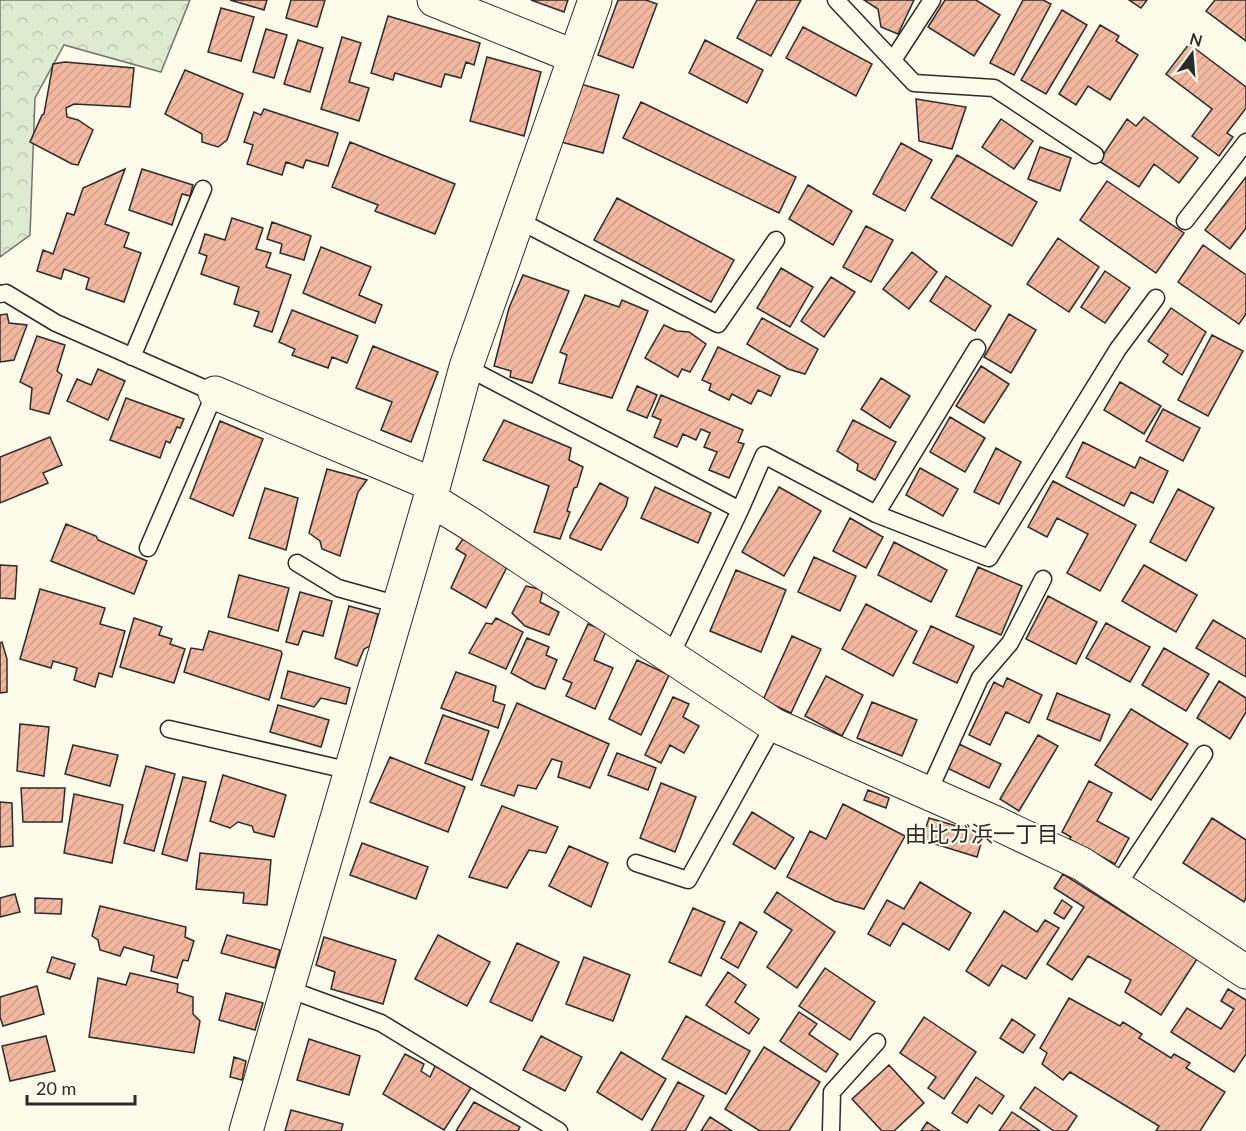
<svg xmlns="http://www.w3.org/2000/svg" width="1246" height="1131" font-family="Lato,'Noto Sans JP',sans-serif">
<defs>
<pattern id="forest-crowns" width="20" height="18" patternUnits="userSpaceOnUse" patternTransform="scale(1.5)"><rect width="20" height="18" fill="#deebd1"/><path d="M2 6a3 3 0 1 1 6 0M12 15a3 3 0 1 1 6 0" fill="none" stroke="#bfcab4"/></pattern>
<pattern id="building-hatch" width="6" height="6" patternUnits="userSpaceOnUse" patternTransform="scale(1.5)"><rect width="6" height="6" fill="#f2b8a0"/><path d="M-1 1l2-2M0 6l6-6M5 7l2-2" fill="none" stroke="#d09e8a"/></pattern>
</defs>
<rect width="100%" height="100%" fill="#fdfbea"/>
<path fill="url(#forest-crowns)" stroke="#74746e" stroke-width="1.5" d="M0 0H190L161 72 64 45 35 98 30 235 0 257Z"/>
<path fill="url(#building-hatch)" stroke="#2b2b2b" stroke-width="1.5" d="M230 0H267L264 10Z
M291 0H325L317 27 286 18Z
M531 0H568L564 12Z
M618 0H646L657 4 633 68 598 55Z
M757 0H801L771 56 737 38Z
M864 0H914L898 34 881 27 878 9Z
M945 0H976L1000 15 974 56 928 27Z
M1023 0H1043L1051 4 1014 75 990 63Z
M1129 0H1147L1141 8Z
M1215 0H1246V41L1206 11Z
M221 8 254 17 241 61 208 52Z
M1062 10 1087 25 1046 94 1021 80Z
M388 16 480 43 474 65 466 62 461 78 445 74 441 87 395 73 393 80 371 73Z
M1100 25 1119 36 1116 41 1138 55 1110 100 1088 86 1076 105 1059 94Z
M803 27 872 64 856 96 786 58Z
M266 29 287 35 274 78 253 72Z
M342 37 361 43 349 82 369 88 359 121 321 109Z
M298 40 323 48 310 92 284 84Z
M705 40 763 70 747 103 689 73Z
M1189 44 1246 87V108L1227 133 1233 137 1219 156 1192 136 1212 109 1166 74Z
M487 57 541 72 524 136 470 121Z
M65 62 134 68 130 107 74 104 66 108 67 117 78 120 93 130 78 165 72 164 30 142 42 115 44 114 53 64Z
M185 70 243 94 227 140 218 147 202 142V134L165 114Z
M577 83 619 95 603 153 561 142Z
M916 99 966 107 952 149 919 141Z
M641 102 796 177 779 213 623 138Z
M264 109 338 133 328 166 306 160 303 168 286 162 282 175 247 164 253 145 244 142 254 112 261 115Z
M1144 117 1198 158 1179 183 1154 164 1139 187 1099 161 1127 119 1136 126Z
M1001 119 1033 141 1014 169 982 147Z
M350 142 455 184 435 234 375 211 378 205 332 187Z
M901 143 932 160 905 211 873 194Z
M1040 147 1071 158 1060 191 1028 179Z
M957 155 1037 202 1012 246 931 198Z
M125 169 105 224 129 233 124 247 141 253 124 302 86 289 89 278 64 269 61 279 37 271 43 250 53 254 67 213 74 215 83 188Z
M142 169 193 185 190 196 182 194 172 225 129 210Z
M1246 177V228L1230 249 1205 230Z
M1107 181 1184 233 1156 273 1080 220Z
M808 185 852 211 833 245 789 219Z
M617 198 734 260 711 302 594 240Z
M232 218 263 228 256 249 271 253 266 267 291 275 272 332 254 326 259 312 234 304 239 287 201 274 207 256 199 253 205 234 225 240Z
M272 222 311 236 304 260 280 253 282 244 267 239Z
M866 226 893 240 871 282 843 267Z
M1058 238 1099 267 1069 312 1027 284Z
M1203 245 1246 275V314L1239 324 1178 282Z
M321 247 371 267 359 295 382 305 375 323 303 293Z
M912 252 937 272 909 309 883 289Z
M781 268 813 287 790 327 757 308Z
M1105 271 1130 288 1105 323 1081 307Z
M523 275 569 291 532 383 510 377 511 371 494 366 509 308Z
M946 276 991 306 975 331 930 301Z
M831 277 855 292 824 337 801 321Z
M585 295 619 307 622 300 648 311 612 398 559 383 567 355 560 352Z
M1171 308 1206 332 1182 375 1163 362 1168 355 1148 341Z
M292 310 358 336 347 363 332 357 328 368 292 355 295 349 279 342Z
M7 314 9 323 27 325 14 360 0 362V315Z
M1009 314 1036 330 1011 373 984 357Z
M762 318 818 349 805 374 788 369 747 344Z
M664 325 677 331 689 332 706 344 690 372 682 369 678 377 645 358Z
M1212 335 1243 351 1208 416 1178 400Z
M37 336 65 345 57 371 62 375 49 414 30 409 32 388 20 382Z
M373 346 438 372 411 442 381 430 392 402 356 388Z
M718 347 780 376 771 396 758 390 751 404 732 394 729 400 709 390 711 384 702 380Z
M981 366 1009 384 984 423 956 406Z
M98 369 125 381 108 420 67 401 77 379 91 385Z
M881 378 910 396 890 428 861 409Z
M1120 382 1161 406 1144 434 1104 410Z
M637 386 657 395 647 418 627 410Z
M661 395 743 430 738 442 744 444 729 478 709 470 717 452 704 447 710 433 701 429 696 440 683 434 677 447 654 437 661 420 652 416Z
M126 398 184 419 180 428 177 427 170 443 166 441 160 458 110 440Z
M1163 409 1200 428 1183 461 1146 441Z
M950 417 985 438 965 472 930 452Z
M504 420 571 448 569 460 583 467 577 487 574 488 567 511 570 512 560 539 534 532 549 486 483 460Z
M853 420 896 442 875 480 857 470 858 464 837 451Z
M220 421 263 439 233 516 190 498Z
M50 437 62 465 43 473 48 483 0 503V457Z
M1083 442 1135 468 1140 457 1168 471 1153 503 1131 492 1124 506 1066 477Z
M996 448 1021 462 999 504 974 492Z
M920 468 958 489 943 516 906 495Z
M327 469 367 480 358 492 340 556 322 549 320 541 309 533Z
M1053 481 1136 525 1100 591 1067 573 1088 534 1057 518 1047 537 1028 527Z
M600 483 628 498 626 506 601 550 570 538V536Z
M655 487 711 513 698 543 641 518Z
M779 487 821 511 784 576 742 552Z
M265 488 298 498 286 550 249 538Z
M1178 489 1214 508 1186 561 1150 542Z
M850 518 883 537 866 568 833 551Z
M66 524 96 536 98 540 147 561 134 594 51 561Z
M463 539 508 565 486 608 451 588 466 555 456 549Z
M894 542 947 570 931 602 878 575Z
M814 557 856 576 840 611 798 592Z
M0 565 17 566 15 599 0 598Z
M1144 565 1197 595 1176 632 1122 601Z
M978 567 1022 586 1001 635 956 616Z
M736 570 786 590 761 652 710 631Z
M239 575 289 588 278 631 228 617Z
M526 586 543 590 540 602 559 612 549 635 525 626 512 613Z
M40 589 105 608 100 624 125 631 112 677 99 673 95 687 74 680 77 668 53 661 51 668 20 659Z
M300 592 332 601 323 636 303 631 298 645 286 642Z
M1048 596 1097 622 1076 664 1026 639Z
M866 604 917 631 893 676 842 649Z
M349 606 378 614 370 646 364 649 357 666 335 658Z
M134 618 162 627 159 635 172 639 170 644 185 649 174 683 120 667Z
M496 618 523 632 506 669 469 653 486 623 492 624Z
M1213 620 1246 639V677L1196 648Z
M1106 623 1150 647 1130 682 1086 658Z
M588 624 606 631 594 660 613 668 595 709 566 696 572 683 563 679Z
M931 626 974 646 957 683 913 663Z
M209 631 281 651 282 654 269 700 184 672 191 648 203 650Z
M792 636 821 649 791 713 763 700Z
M527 638 549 647 546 655 557 660 545 689 535 686 511 673Z
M2 642 7 659V692L0 693V643Z
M1164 648 1209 674 1186 711 1142 685Z
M637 660 669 675 641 735 609 719Z
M288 671 350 688 346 704 321 698 314 707 281 698Z
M456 672 496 686 493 701 505 705 498 728 441 708Z
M826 676 863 695 842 736 805 716Z
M1007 678 1042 695 1029 723 1006 712 990 745 969 735 994 682 1003 687Z
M1219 681 1246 698V712L1230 739 1197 718Z
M1057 693 1110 715 1100 741 1047 719Z
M673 697 689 704 683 717 699 726 684 753 670 745 661 763 645 755Z
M872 702 917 720 902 756 857 738Z
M517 703 609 744 590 788 558 777 562 762 552 759 536 789 518 785 514 796 481 785Z
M278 705 329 720 321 747 270 732Z
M1131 709 1188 744 1151 800 1095 765Z
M443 715 489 731 472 780 425 763Z
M20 724 49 727 44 776 17 771Z
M1038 735 1058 746 1019 811 1000 799Z
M959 744 1001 764 989 788 947 768Z
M73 745 118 755 110 786 65 774Z
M617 753 656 768 648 790 608 775Z
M390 757 465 787 448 832 370 802Z
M146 766 175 774 154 851 124 843Z
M223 775 286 795 274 837 254 832 252 826 238 822 230 828 210 821Z
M183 777 206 782 187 861 162 854Z
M1089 781 1112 793 1097 821 1129 838 1115 864 1069 839 1071 837 1062 832Z
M661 783 696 797 675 852 640 838Z
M21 788H65L62 822H23Z
M868 790 889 798 886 808 864 800Z
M74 794 123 805 112 863 64 853Z
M0 802 12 803 13 846 0 847Z
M843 804 905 836 864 909 835 901 787 877 810 831 826 839Z
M502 806 558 827 546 853 529 850 507 888 469 877Z
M752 812 794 838 775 869 733 844Z
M929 818 984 834 977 857 922 840Z
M1212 818 1246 840V898L1244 902 1183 863Z
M362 843 428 867 416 899 350 875Z
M569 846 608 863 591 907 549 886Z
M200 853 271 860 267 905 243 903 244 893 196 889Z
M1063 874 1197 959 1161 1015 1125 992 1131 980 1088 956 1072 980 1047 964 1084 907 1054 888Z
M920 882 971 913 949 950 903 923 890 946 868 934 887 900 904 909Z
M777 892 835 932 797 988 767 967 792 930 764 912Z
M15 894 20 912 0 917V898Z
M35 898 62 899 61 914 35 913Z
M1062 900 1072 907 1064 919 1054 913Z
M100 906 186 927 185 937 194 941 188 961 183 960 177 978 151 971 154 956 124 947 120 956 100 950 98 940 92 936Z
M693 908 725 922 701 976 669 962Z
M1004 911 1037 932 1045 920 1059 928 1026 979 1002 965 989 986 966 971Z
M740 922 757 932 738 968 721 958Z
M227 935 280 950 275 968 221 953Z
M438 935 490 962 467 1006 415 979Z
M324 937 396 960 383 1004 331 989 335 972 316 965Z
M517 943 559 962 532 1021 490 1002Z
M52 957 75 964 70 979 47 972Z
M584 957 630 975 613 1021 566 1004Z
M825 968 875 1002 850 1040 799 1006Z
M728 972 746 985 735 1002 759 1019 749 1034 706 1005Z
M130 973 178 984 177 992 193 997V1014L200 1021 194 1053 89 1037 98 978 126 985Z
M37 986 44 1014 3 1026 0 1017V997Z
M1228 989 1246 1000V1054L1234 1072 1171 1032 1187 1008 1221 1029 1234 1009 1221 1001Z
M226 993 263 1003 255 1030 219 1020Z
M1069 998 1120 1026 1123 1022 1142 1034 1139 1038 1171 1058 1174 1054 1190 1063 1186 1068 1225 1092 1200 1131H1156L1159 1126 1070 1072 1063 1080 1042 1064 1047 1053 1040 1048Z
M799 1012 817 1024 809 1034 838 1054 826 1072 780 1041Z
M686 1016 750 1051 726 1094 662 1059Z
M924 1017 976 1052 944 1099 928 1088 936 1077 900 1053Z
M1012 1019 1035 1035 1023 1053 1000 1038Z
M46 1036 55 1071 10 1081 2 1046Z
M541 1036 582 1057 565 1091 523 1070Z
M309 1039 360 1056 349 1095 297 1080Z
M764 1047 820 1082 789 1131H760L725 1109Z
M621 1052 666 1079 642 1120 597 1092Z
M405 1054 424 1064 421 1071 430 1077 436 1064 471 1088 444 1130 383 1094Z
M234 1057 246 1061 242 1080 230 1077Z
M889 1065 924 1103 894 1131H882L852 1099Z
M976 1077 1004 1096 992 1114 979 1105 967 1123 952 1113Z
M678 1082 704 1096 685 1131H651Z
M1035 1087 1077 1116 1067 1131H1054L1020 1108Z
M474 1102 520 1127 518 1131H456Z
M291 1110 343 1124 341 1131H285Z
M1012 1112 1040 1131H999Z
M710 1117 732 1131H701Z
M927 1122 940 1131H921Z"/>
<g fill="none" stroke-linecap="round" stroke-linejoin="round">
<g stroke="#2b2b2b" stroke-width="19">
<path id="lane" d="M836 0 914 83 994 88 1095 155
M893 60 932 0
M518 220 718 324 776 240
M1185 221 1246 142
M0 294 6 293 56 323 215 393 148 548
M132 357 203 189
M466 367 740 510 764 455 876 514 977 348
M876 514 989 558 1118 349 1156 298
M297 563 338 588 399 605
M670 657 740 510
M169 729 351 771
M928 793 980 678 1010 643 1043 579
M636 863 688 880 774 725
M1117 886 1204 754
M288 989 381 1023 559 1131
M831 1131 832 1092 877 1042"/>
</g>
<g stroke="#2b2b2b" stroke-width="35">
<path id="street" d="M434 0 573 56
M215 393 434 485
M430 499 472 525 774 725 996 823 1082 864 1246 972
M246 1131 430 499 466 367 595 0"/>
</g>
<use href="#lane" stroke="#fdfbea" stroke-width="16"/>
<use href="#street" stroke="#fdfbea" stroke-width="33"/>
</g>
<g text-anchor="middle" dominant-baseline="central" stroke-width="4.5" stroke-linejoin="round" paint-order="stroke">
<g font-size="22" fill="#2b2b2b" stroke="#fdfbea">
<text x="982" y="833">由比ガ浜一丁目</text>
</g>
</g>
<g transform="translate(1192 54) rotate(16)" stroke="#fdfbea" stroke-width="4.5" paint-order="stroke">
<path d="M0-4.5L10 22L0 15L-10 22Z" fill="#2b2b2b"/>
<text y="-9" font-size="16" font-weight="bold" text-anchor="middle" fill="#2b2b2b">N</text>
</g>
<path d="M27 1095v9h108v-9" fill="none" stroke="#2b2b2b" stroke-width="3"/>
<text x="36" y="1095" font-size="18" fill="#2b2b2b" stroke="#fdfbea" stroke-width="4.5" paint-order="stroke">20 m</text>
</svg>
